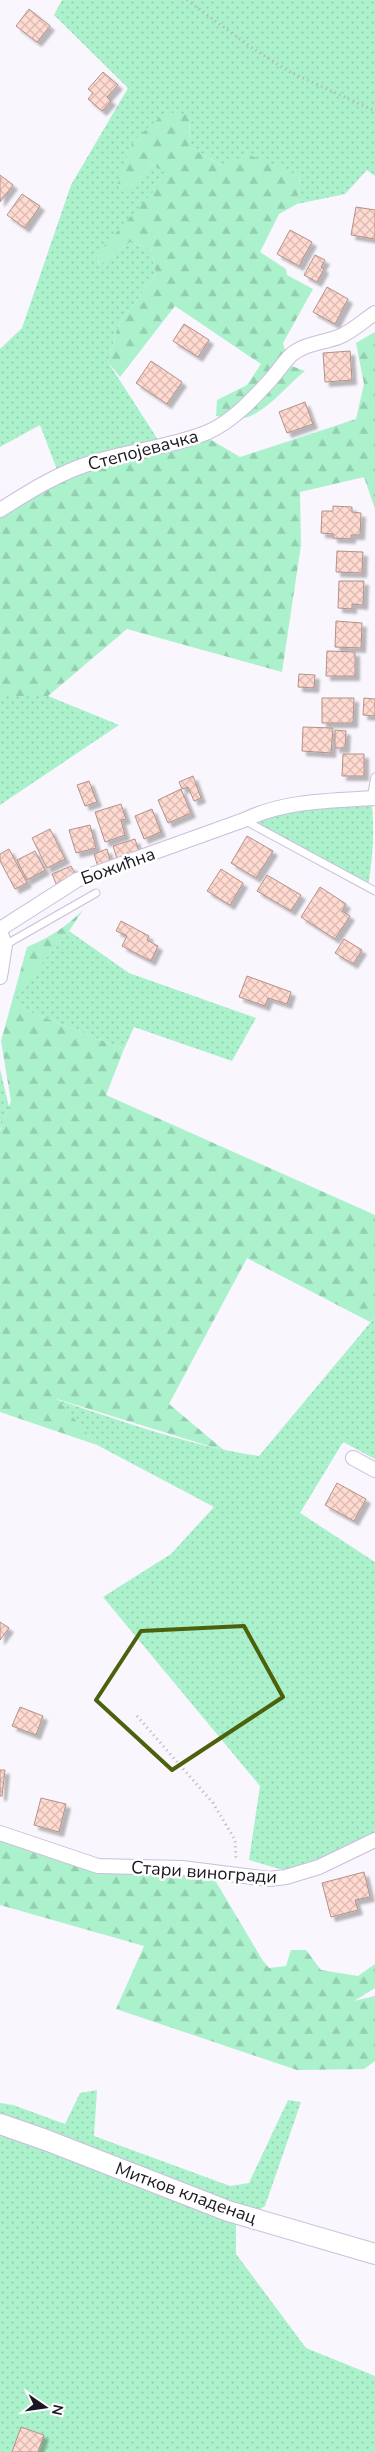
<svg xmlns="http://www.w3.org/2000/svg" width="375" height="2452" font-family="'Nunito Sans',sans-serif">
<defs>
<pattern id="grass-dots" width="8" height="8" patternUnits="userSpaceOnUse" patternTransform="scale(1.25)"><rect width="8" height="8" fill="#abf1cc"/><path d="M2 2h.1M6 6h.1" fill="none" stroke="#93ceaf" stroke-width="1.8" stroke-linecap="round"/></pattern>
<pattern id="forest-firs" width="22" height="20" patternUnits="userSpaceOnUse" patternTransform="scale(1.25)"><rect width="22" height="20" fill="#abf1cc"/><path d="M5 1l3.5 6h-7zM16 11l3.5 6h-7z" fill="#93ceaf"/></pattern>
<pattern id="building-cross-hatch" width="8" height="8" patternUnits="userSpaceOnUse" patternTransform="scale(1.25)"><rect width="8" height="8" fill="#ffdad0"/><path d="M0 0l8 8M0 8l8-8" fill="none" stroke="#dabab2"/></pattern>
<filter id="shadow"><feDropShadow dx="4.5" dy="4.5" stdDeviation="1" flood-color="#0004"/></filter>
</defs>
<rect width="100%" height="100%" fill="#f9f6fd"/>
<path fill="url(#grass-dots)" d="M62 0H375V176L367 170 345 194 297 204 300 176 223 166 189 146 190 115 129 189 152 165 170 174 97 255 99 265 130 242 151 249 156 274 118 326 108 362 162 446 59 475 40 425 0 447V349L22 328 71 185 128 88 54 15Z
M0 696H48L119 725 0 805Z
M371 798C375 829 373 857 368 887L244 820Z
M69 931 129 973 256 1018 232 1061 134 1027 124 1049 25 1010 12 998Z
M0 1069 9 1107 0 1130Z
M375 1317V1459L343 1442 300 1513 375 1562V1833L330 1855 287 1871 249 1860 260 1786 103 1597 171 1554 214 1507 97 1445 55 1399C122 1421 189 1446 259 1456Z
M97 2090 94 2136 230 2186 249 2183 288 2100 301 2102 265 2206 236 2225V2254L306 2348 375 2376V2452H0V2103L13 2105 65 2124 80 2093Z"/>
<path fill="url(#forest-firs)" d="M166 112 190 115 189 146 223 166 247 154 300 176 297 204 279 214 260 252 286 269 287 275 313 289 283 343 289 365 305 371C285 386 265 416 239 419 232 420 223 417 216 416L217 400 247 385 261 364 175 306 120 377 108 362 118 326 156 274 151 249 130 242 99 265 97 254 169 174 152 165 129 189 117 186 133 141Z
M375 332V509L364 477 300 492 301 545 282 672 127 629 48 696H0V510L48 481 201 434 240 457 356 419 364 384 356 343Z
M83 910 69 931 13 998 25 1010 124 1049 106 1095 375 1215V1317L370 1322 247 1258 169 1404 225 1451 57 1399 97 1445 0 1412V1131L11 1101 1 1041 27 947C49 938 66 927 83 910Z
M0 1827 63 1855 212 1875 263 1961 269 1968 286 1966 291 1950H306L321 1970 358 1976 375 1964V1988L354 2001 375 1996V2061L364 2069 297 2070 116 2009 144 1946 0 1905Z"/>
<path fill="url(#building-cross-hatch)" stroke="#b49288" filter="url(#shadow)" d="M29 9 50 26 37 42 16 26Z
M103 72 118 85 107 97 111 101 102 111 88 99 93 93 88 89Z
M0 175 13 185 0 202Z
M22 194 40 206 25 228 7 215Z
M356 207 375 210V239L351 235Z
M290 230 312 242 299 266 277 254Z
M315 255 325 260 321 267 324 269 317 282 304 275Z
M327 287 348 299 335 324 313 312Z
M184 324 209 340 198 357 173 341Z
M350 351 352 380 325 382 323 353Z
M151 361 182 382 167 404 136 383Z
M305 402 313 424 287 433 279 412Z
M333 506 352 507V512L361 513 360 535H351V539L333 538V534L321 533 322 511H333Z
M337 551 363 552 362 573 336 572Z
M339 581H364L363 605 352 604V609L338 608Z
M336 621 362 623 361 648 335 647Z
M327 651 355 652V676H326Z
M299 674 315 675 314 688 298 687Z
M322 698H354L353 723H322Z
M364 698 375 699V716L363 715Z
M303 727 333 728 331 753 302 751Z
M335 730 346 731 345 748H335Z
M343 754H364V776H342Z
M193 776 201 798 194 801 188 787 182 789 179 782Z
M89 781 97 802 85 806 77 785Z
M181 789 191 813 168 823 158 800Z
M121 804 126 819 121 820 125 835 105 842 95 812Z
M152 809 161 832 144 839 135 816Z
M90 825 96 848 76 853 69 830Z
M50 829 65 859 47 868 32 838Z
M247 836 273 851 256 878 231 863Z
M135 839 140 855 118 862 113 846Z
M9 849 27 883 15 889 0 861V854Z
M107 849 111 863 98 867 94 854Z
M35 851 45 870 27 880 17 860Z
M71 866 77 877 57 886 52 874Z
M221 869 243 883 230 905 207 891Z
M267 875 301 895 291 911 257 891Z
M320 887 346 904 342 911 350 916 335 939 301 917Z
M121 921 149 936 147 940 158 946 151 961 122 946 127 936 116 931Z
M344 939 362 950 353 964 335 953Z
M247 976 291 992 287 1004 268 998 265 1006 239 997Z
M337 1483 366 1499 354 1521 325 1505Z
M0 1622 9 1628 0 1640Z
M20 1707 43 1716 36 1735 12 1726Z
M0 1770H5L2 1796H0Z
M41 1798 66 1804 59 1832 34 1825Z
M364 1872 370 1897 355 1900 358 1910 331 1917 322 1883Z
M21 2427 44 2435 38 2452H12Z"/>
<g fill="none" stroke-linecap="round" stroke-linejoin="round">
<g stroke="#cbbedd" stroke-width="9">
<path id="lane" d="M371 798 375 777
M244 820 375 891
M5 945 96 893"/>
</g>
<g stroke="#cbbedd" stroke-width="16">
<path id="street" d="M0 510C30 491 60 472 94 462 132 450 172 447 208 432 233 421 254 398 272 378 278 371 284 362 291 355 305 343 324 343 341 336 354 330 363 321 375 313
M0 929 77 880 244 820C286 800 330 801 375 798
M0 931 5 945 0 977
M353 1458 375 1470
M0 1833 98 1866 182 1868 269 1879 286 1877 319 1867 375 1840"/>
</g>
<g stroke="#cbbedd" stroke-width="22">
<path id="secondary" d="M0 2124 46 2140 228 2211 375 2254"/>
</g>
<path stroke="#b4b0b8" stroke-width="3" stroke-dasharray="1 4" stroke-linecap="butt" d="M187 0 249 46 290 72 375 111
M137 1716 213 1803 235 1840 236 1861"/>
<use href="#lane" stroke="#fff" stroke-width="7"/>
<use href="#street" stroke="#fff" stroke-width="14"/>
<use href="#secondary" stroke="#fff" stroke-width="20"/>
</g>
<path fill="none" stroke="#4b610b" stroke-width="4" stroke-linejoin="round" d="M244 1626 283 1697 172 1770 96 1700 141 1631Z"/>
<g text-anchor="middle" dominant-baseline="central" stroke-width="5" stroke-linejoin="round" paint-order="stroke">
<g font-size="18" fill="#1c1823" stroke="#fff">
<text transform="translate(143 450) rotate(-15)">Степојевачка</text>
<text transform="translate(118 866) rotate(-20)">Божићна</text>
<text transform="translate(204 1872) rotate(4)">Стари виногради</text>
<text transform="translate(186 2193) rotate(20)">Митков кладенац</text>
</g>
</g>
<g transform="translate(45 2407) rotate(103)" stroke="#ffffff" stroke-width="4" paint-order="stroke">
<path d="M0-4L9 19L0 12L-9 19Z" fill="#1c1823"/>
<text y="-8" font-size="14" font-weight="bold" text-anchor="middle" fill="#1c1823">N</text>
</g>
</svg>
